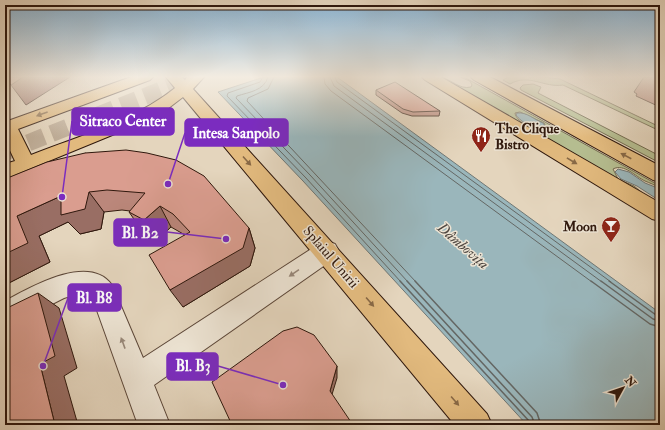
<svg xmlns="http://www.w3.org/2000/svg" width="665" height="430" font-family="'IM FELL Double Pica',serif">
<rect width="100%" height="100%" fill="#e4d5bd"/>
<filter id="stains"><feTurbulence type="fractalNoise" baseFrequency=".005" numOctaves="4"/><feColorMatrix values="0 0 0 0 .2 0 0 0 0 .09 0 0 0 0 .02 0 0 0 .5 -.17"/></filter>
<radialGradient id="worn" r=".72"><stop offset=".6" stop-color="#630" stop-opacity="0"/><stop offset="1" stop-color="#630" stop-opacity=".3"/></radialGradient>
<path fill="#b5bd90" stroke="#726a4e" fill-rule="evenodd" d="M440 77C452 79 459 90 471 87L472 85 470 81 460 77H464L660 186V188C655 185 650 183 645 181 636 177 624 163 613 169L618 179 634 186 645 195ZM520 112 544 123 547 129C538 134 516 122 515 113Z
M508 77H543L560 79 660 127V131L563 85C544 88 529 73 510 84L503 80Z
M533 84 541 87 538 93 660 156V163L521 90 520 88 523 85Z"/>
<path fill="#9ab6bb" stroke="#6f7775" d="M264 77H337L660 313V425H527L303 181 218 92Z
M517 113C528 112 534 120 543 123L546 128C537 133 520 121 516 115Z
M618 169 629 172 645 183 660 189V201L637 186 621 179 615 172Z"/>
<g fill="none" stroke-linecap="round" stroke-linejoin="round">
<path stroke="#646764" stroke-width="1" d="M263 77 260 82 228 93 227 96 306 178 401 282
M268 77C264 91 249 92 237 96L236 98 310 175 408 282
M274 77 268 89 248 98 247 101 416 282
M324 77 325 84 331 91 592 282
M330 77 334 86 602 282
M335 77 337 82 611 282"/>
<path stroke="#646764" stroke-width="1.5" d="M400 281 529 421 530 425
M407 281 532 417 535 425
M415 281 537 413 541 425
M591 281 650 324 660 327
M601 281 653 319 660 321
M609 281 656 315 660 316"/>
<path stroke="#c0af9a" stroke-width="17" stroke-dasharray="17 8" stroke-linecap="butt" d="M5 152 194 77"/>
<g stroke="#5c4739" stroke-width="2">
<path id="minor" d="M327 241 335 244 339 251 335 258 154 385 170 425H138L94 302 88 295H74L64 298 5 328V301C31 287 89 253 112 285L143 358 319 244Z"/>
</g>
<g stroke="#2f180d" stroke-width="2">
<path id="major" d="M131 77H153L150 80 18 129 31 155C79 136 134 121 175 88L166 77H182L185 80 187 77H204L193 89 487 414 492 425H455L183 97 166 110 139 124 5 179V164L15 161 5 140V122Z
M422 77H441L660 203V221L652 219 425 80Z
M471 77H490L660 166V182L653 180 474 80Z"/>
</g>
<use href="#minor" fill="#ede4d4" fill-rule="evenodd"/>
<use href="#major" fill="#e2ba7e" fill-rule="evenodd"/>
</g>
<path fill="#bb877b" stroke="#2f180d" d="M644 77H660V107L636 96 637 94 634 92Z
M376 90 440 111 439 116H412L402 113 376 95Z
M85 153 249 228 255 248 250 266 183 307 185 235 171 227 157 240 143 232 129 212 130 211 122 210 104 212 101 229 80 234 68 222 39 236 50 262 5 285Z"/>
<path fill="#996e64" stroke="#2f180d" d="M23 77H70L26 105 11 85Z
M89 192 104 212 101 229 80 234 68 222 39 236 50 262 5 285V254L17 216 61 196Z
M160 206 171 227 157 240 144 220Z
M249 228 255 248 250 266 183 307 170 290Z
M38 293 59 308 77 368 64 376 78 425H55L40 364Z
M337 366V378L330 401V391Z"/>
<path fill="#da9d8f" stroke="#2f180d" d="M5 77H23L11 85Z
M654 77H660V79Z
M395 82 440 111 413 112 403 109 376 90Z
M126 150 147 153 176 160 204 176 249 228 243 248 170 290 149 255 190 232 173 214 160 206 144 220 129 212 145 193 107 190 89 192 85 209 61 215V196L17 216 28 243 5 254V179L47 162 85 153Z
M38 293 55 356 40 364 55 425H5V309Z
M297 327 314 335 337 366 330 391 353 425H232L212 382 283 331Z"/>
<defs><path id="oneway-solid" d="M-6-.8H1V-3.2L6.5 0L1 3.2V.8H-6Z"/></defs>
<g fill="#886946">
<use href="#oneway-solid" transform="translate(42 114) rotate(160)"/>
<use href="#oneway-solid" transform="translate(626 156) rotate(-152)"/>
<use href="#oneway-solid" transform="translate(247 161) rotate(48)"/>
<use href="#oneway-solid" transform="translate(572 161) rotate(31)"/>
<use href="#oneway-solid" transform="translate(370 302) rotate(49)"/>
<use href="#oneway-solid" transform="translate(455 401) rotate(49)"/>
</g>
<g fill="#98887a">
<use href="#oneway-solid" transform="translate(294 273) rotate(146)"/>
<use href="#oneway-solid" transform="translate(123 343) rotate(-110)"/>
</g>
<linearGradient id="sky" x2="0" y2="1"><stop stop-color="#89b5d6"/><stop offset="0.56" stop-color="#f3ece1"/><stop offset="1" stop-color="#f3ece1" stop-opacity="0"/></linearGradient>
<rect width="665" height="137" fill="url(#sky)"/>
<defs>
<g id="restaurant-pin" transform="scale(1)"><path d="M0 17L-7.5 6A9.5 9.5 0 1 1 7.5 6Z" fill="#8f2418" stroke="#ede4d4"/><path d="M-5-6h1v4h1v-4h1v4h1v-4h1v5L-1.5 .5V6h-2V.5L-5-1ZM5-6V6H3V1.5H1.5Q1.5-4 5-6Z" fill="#fff"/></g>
<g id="bar-pin" transform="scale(1)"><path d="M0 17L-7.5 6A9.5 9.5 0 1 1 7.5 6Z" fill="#8f2418" stroke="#ede4d4"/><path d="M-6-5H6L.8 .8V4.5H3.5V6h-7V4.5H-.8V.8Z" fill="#fff"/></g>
</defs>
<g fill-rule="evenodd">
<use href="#restaurant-pin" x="481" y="136"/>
<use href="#bar-pin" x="611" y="226"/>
</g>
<g text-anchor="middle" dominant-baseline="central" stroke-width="3" stroke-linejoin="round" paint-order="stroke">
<g font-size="14" font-weight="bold" fill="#2f180d" stroke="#ede4d4" text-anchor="start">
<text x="495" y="128">The Clique<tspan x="495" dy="16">Bistro</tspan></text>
<text x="597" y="226" text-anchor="end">Moon</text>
</g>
<g font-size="14" fill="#2f180d" stroke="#ede4d4">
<text transform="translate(331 257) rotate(49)">Splaiul Unirii</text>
</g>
<g font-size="15" font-style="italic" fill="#4f4741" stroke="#ede4d4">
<text transform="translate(463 246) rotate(41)">Dâmbovița</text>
</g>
</g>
<path fill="none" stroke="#7b2cbf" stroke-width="1.5" d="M62 197L72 121M168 184L185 133M226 239L167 232M43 366L68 298M283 385L218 366"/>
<g fill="#7b2cbf" stroke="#ede4d4" stroke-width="1.5">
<circle cx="62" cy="197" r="4"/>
<circle cx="168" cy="184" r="4"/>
<circle cx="226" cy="239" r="4"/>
<circle cx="43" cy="366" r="4"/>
<circle cx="283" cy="385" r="4"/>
</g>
<g fill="#7b2cbf" stroke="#7b2cbf" stroke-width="1.5">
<rect x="72" y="108" width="102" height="27" rx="4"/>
<rect x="185" y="119" width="103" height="27" rx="4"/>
<rect x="114" y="219" width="53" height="27" rx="4"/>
<rect x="68" y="284" width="53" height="27" rx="4"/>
<rect x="167" y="353" width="51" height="27" rx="4"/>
</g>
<g font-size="15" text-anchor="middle" font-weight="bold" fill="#fff">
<text x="123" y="126">Sitraco Center</text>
<text x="236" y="138">Intesa Sanpolo</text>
<text x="140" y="238">Bl. B2</text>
<text x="94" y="303">Bl. B8</text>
<text x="193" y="371">Bl. B3</text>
</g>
<rect width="665" height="430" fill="none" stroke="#e4d5bd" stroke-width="20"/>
<rect x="6" y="6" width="653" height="418" fill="none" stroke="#2f180d" stroke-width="2"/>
<rect x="10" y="10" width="645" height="410" fill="none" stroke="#2f180d"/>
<g transform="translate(623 388) rotate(50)" stroke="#ede4d4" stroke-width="3" paint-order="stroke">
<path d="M0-3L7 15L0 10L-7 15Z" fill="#2f180d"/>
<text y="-6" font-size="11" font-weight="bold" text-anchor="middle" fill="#2f180d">N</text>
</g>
<rect width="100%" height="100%" filter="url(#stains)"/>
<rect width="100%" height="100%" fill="url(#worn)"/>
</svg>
